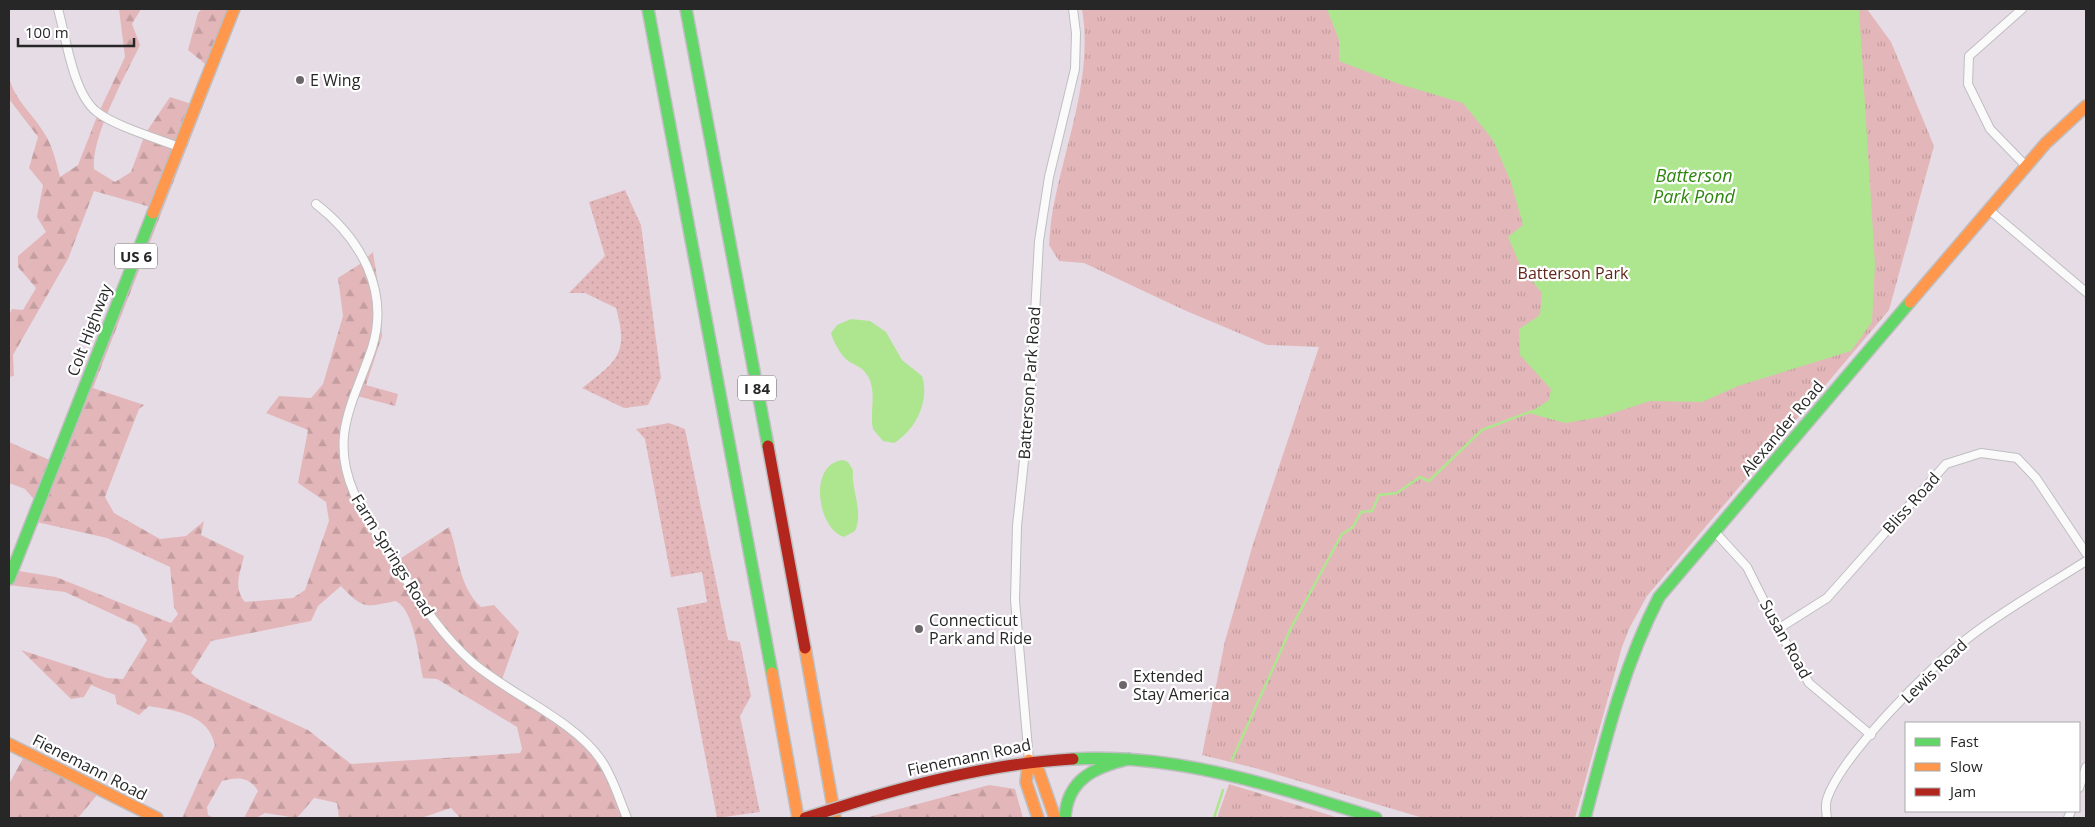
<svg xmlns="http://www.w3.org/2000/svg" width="2095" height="827" font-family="'Open Sans',sans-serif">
<defs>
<pattern id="grass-dots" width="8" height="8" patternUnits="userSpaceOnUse" patternTransform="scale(1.25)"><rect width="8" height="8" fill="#e3b7b9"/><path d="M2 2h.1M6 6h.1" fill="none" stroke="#c39d9f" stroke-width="1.8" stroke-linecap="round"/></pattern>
<pattern id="forest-firs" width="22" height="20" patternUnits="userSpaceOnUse" patternTransform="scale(1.25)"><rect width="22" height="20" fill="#e3b7b9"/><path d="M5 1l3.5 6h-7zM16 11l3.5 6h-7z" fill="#c39d9f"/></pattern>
<pattern id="park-tufts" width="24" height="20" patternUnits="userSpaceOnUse" patternTransform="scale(1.25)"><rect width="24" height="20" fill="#e3b7b9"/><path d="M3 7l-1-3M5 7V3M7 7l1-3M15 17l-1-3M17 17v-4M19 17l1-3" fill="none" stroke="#c39d9f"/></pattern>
</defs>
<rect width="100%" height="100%" fill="#e6dce6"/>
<path fill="url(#grass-dots)" d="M625 190 641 225 661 378 648 405 624 408 582 388C617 361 629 354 616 308L585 293H569L605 256 589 202Z
M669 423 685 429 728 640 740 642 751 696 740 716 760 812 717 818 677 608 707 602 702 572 671 577 645 439 636 429Z"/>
<path fill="url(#forest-firs)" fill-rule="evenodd" d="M119 9H141L132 24 140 45C125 76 91 137 94 169L115 182 131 172 145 134 170 97 195 105 210 68 188 50 198 13 202 9H241L93 388 144 405 139 409 105 497 114 513 160 539 186 536 204 521 201 535 244 556C240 573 233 588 245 602L293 598 305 590 329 521 326 502 298 483 308 430 266 413 279 396 311 398 323 384 343 316 338 278 360 264 373 252 379 291 382 336 366 385 398 394 395 406 353 395 344 430 349 480 395 562 449 527C460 556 457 584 481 607L494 605 519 632 500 685 578 738 600 760 625 818H460L451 808 421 818H339L337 803 314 798 297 818 265 813 256 818H244L258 791C249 776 237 777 222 781L207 807 208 815 214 818H182L215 745C208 714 176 711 149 706L139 715 117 704 115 695 91 685 84 697 71 699 21 650 107 678 123 679 147 640 138 626 65 592 9 585 12 570 56 577 171 623 178 614 174 607 170 567 107 538 32 521 38 504 25 489 9 483V442L54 462 154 208 94 191 68 259 13 355 14 376 9 377V315L12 309 23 310 36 288 18 267V256L46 232 37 217 43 185 29 168 38 137 9 99V77C14 100 35 116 46 136 54 150 56 163 60 177L78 165 98 114 125 57ZM341 586C364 610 365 607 396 601 415 612 418 656 423 678L437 679 517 727 522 749 520 753 351 764 308 730 200 681 191 673 211 641 311 621 318 606Z
M26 753 101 790 78 818H9V784Z
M1229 784 1339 818H1217Z
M989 785 1015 789 1023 818H865Z"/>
<path fill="url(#park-tufts)" d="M1082 9H1867L1891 42 1934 146 1889 310 1647 596 1630 627 1622 647 1575 818H1423L1255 768 1202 755 1225 641 1253 544 1319 347 1267 345 1184 310 1084 263 1059 261 1049 245 1051 221C1062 150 1094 80 1082 9Z
M1228 789 1328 818H1218Z"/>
<path fill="#aee690" d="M1327 9H1859L1875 265 1872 322 1851 351 1738 386 1702 402 1650 401 1601 417 1565 423 1529 413 1549 400 1551 389 1520 355 1519 329 1540 315 1542 293 1521 267 1508 237 1523 225 1511 182 1493 140 1463 103 1399 84 1339 61V40Z
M851 319 870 321 886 332 902 360 922 376C930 400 916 430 894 443L883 441 873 429C869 410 879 387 864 371 860 366 852 364 847 360 840 354 833 341 831 333L837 325Z
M843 460 848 462 853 470C851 490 864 511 855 531L844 537C818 530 807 464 843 460Z"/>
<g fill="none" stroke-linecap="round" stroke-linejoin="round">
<path stroke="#aee690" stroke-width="2.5" d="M1232 760 1291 628 1342 534 1353 527 1361 512 1372 511 1379 495 1397 493 1420 477 1429 481 1482 430 1532 411
M1214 818 1223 790"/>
<g stroke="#bfbec0" stroke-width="10">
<path id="street" d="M58 9C66 37 73 94 97 112 115 126 156 138 179 147
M2022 9 1969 56 1968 84 1990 129 2026 166
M316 204C361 239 390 291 372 348 354 402 329 435 354 493 363 515 378 535 390 555 415 593 438 632 472 662 509 694 575 721 601 760 613 777 619 799 627 818
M1989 210 2086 292
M1715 532 1747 567 1778 629 1809 683 1871 735
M1778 629 1827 598 1946 464 1981 453 2017 458 2036 478 2086 553
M1029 760 1015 600 1017 526 1030 404 1039 241 1049 177 1075 69 1076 33 1073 9
M2079 788 2086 767
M1827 818C1826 812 1825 805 1827 799 1841 756 1931 666 1968 638 2005 609 2047 586 2086 561
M2068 818 2071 811"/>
</g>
<g stroke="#bfbec0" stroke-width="14">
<path id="fast" d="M648 9 772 673
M686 9 768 446
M9 579 153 213
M1073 759C1178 753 1277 787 1376 818
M1065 818C1067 779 1095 767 1129 759
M1585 818C1605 742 1623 667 1659 597L1910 302"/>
</g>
<g stroke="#bfbec0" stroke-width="14">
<path id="slow" d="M153 213 234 9
M1910 302 2046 143 2086 106
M805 648 835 818
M772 673 798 818
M9 744 157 818
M1038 818 1026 782 1029 760 1039 772 1055 818"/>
</g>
<g stroke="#bfbec0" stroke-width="14">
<path id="jam" d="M768 446 805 648
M856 802C927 780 999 763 1073 759"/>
</g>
<use href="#street" stroke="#fbfafb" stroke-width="8"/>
<use href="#fast" stroke="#63d668" stroke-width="11"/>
<use href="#slow" stroke="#ff974d" stroke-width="11"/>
<use href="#jam" stroke="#b3261e" stroke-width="11"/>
<g stroke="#bfbec0" stroke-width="14" stroke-linecap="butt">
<path id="jam-bridge" d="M805 818 856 802"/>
</g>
<use href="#jam-bridge" stroke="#b3261e" stroke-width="11"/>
</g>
<g fill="#6a666a" stroke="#fff" stroke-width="2">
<circle cx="300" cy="80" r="5"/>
<circle cx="919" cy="629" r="5"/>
<circle cx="1123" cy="685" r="5"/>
</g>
<g text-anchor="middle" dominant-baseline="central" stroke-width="4.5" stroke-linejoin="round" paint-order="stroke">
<g fill="#fff" stroke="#686868" stroke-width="1">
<rect x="115" y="243.5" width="42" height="25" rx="4"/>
<rect x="738" y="375.5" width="38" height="25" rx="4"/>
</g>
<g font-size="15" font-weight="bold" fill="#272727">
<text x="136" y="256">US 6</text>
<text x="757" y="388">I 84</text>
</g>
<g font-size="16" fill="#272727" stroke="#fff" text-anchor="start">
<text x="310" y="80">E Wing</text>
<text x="929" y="620">Connecticut<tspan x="929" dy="18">Park and Ride</tspan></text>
<text x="1133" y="676">Extended<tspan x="1133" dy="18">Stay America</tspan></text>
</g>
<g font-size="16" fill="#61271a" stroke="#fff">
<text x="1573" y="273">Batterson Park</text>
</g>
<g font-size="16" fill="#272727" stroke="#fff">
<text transform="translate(89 330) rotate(-69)">Colt Highway</text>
<text transform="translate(1029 383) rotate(-86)">Batterson Park Road</text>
<text transform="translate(1782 428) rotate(-50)">Alexander Road</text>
<text transform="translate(1911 503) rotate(-48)">Bliss Road</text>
<text transform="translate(393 555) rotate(58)">Farm Springs Road</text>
<text transform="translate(1786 639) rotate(61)">Susan Road</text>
<text transform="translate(1934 671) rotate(-44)">Lewis Road</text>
<text transform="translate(969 757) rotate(-12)">Fienemann Road</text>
<text transform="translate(90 767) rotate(27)">Fienemann Road</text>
</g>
<g font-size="18" font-style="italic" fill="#2e860f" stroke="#fff">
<text x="1694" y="175">Batterson<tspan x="1694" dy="21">Park Pond</tspan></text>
</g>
</g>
<rect width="2095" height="827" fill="none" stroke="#272727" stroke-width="20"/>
<rect x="1905" y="722" width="175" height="90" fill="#ffffff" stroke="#a9a9a9"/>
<rect x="1915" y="738" width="25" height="8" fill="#63d668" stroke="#a9a9a9"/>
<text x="1950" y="747" font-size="15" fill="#272727">Fast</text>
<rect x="1915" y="763" width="25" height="8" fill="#ff974d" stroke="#a9a9a9"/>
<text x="1950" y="772" font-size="15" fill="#272727">Slow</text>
<rect x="1915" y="788" width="25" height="8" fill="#b3261e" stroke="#a9a9a9"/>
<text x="1950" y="797" font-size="15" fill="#272727">Jam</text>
<path d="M18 38v8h116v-8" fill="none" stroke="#272727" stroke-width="2.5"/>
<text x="25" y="38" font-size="15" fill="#272727" stroke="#ffffff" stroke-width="4" paint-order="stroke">100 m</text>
</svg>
